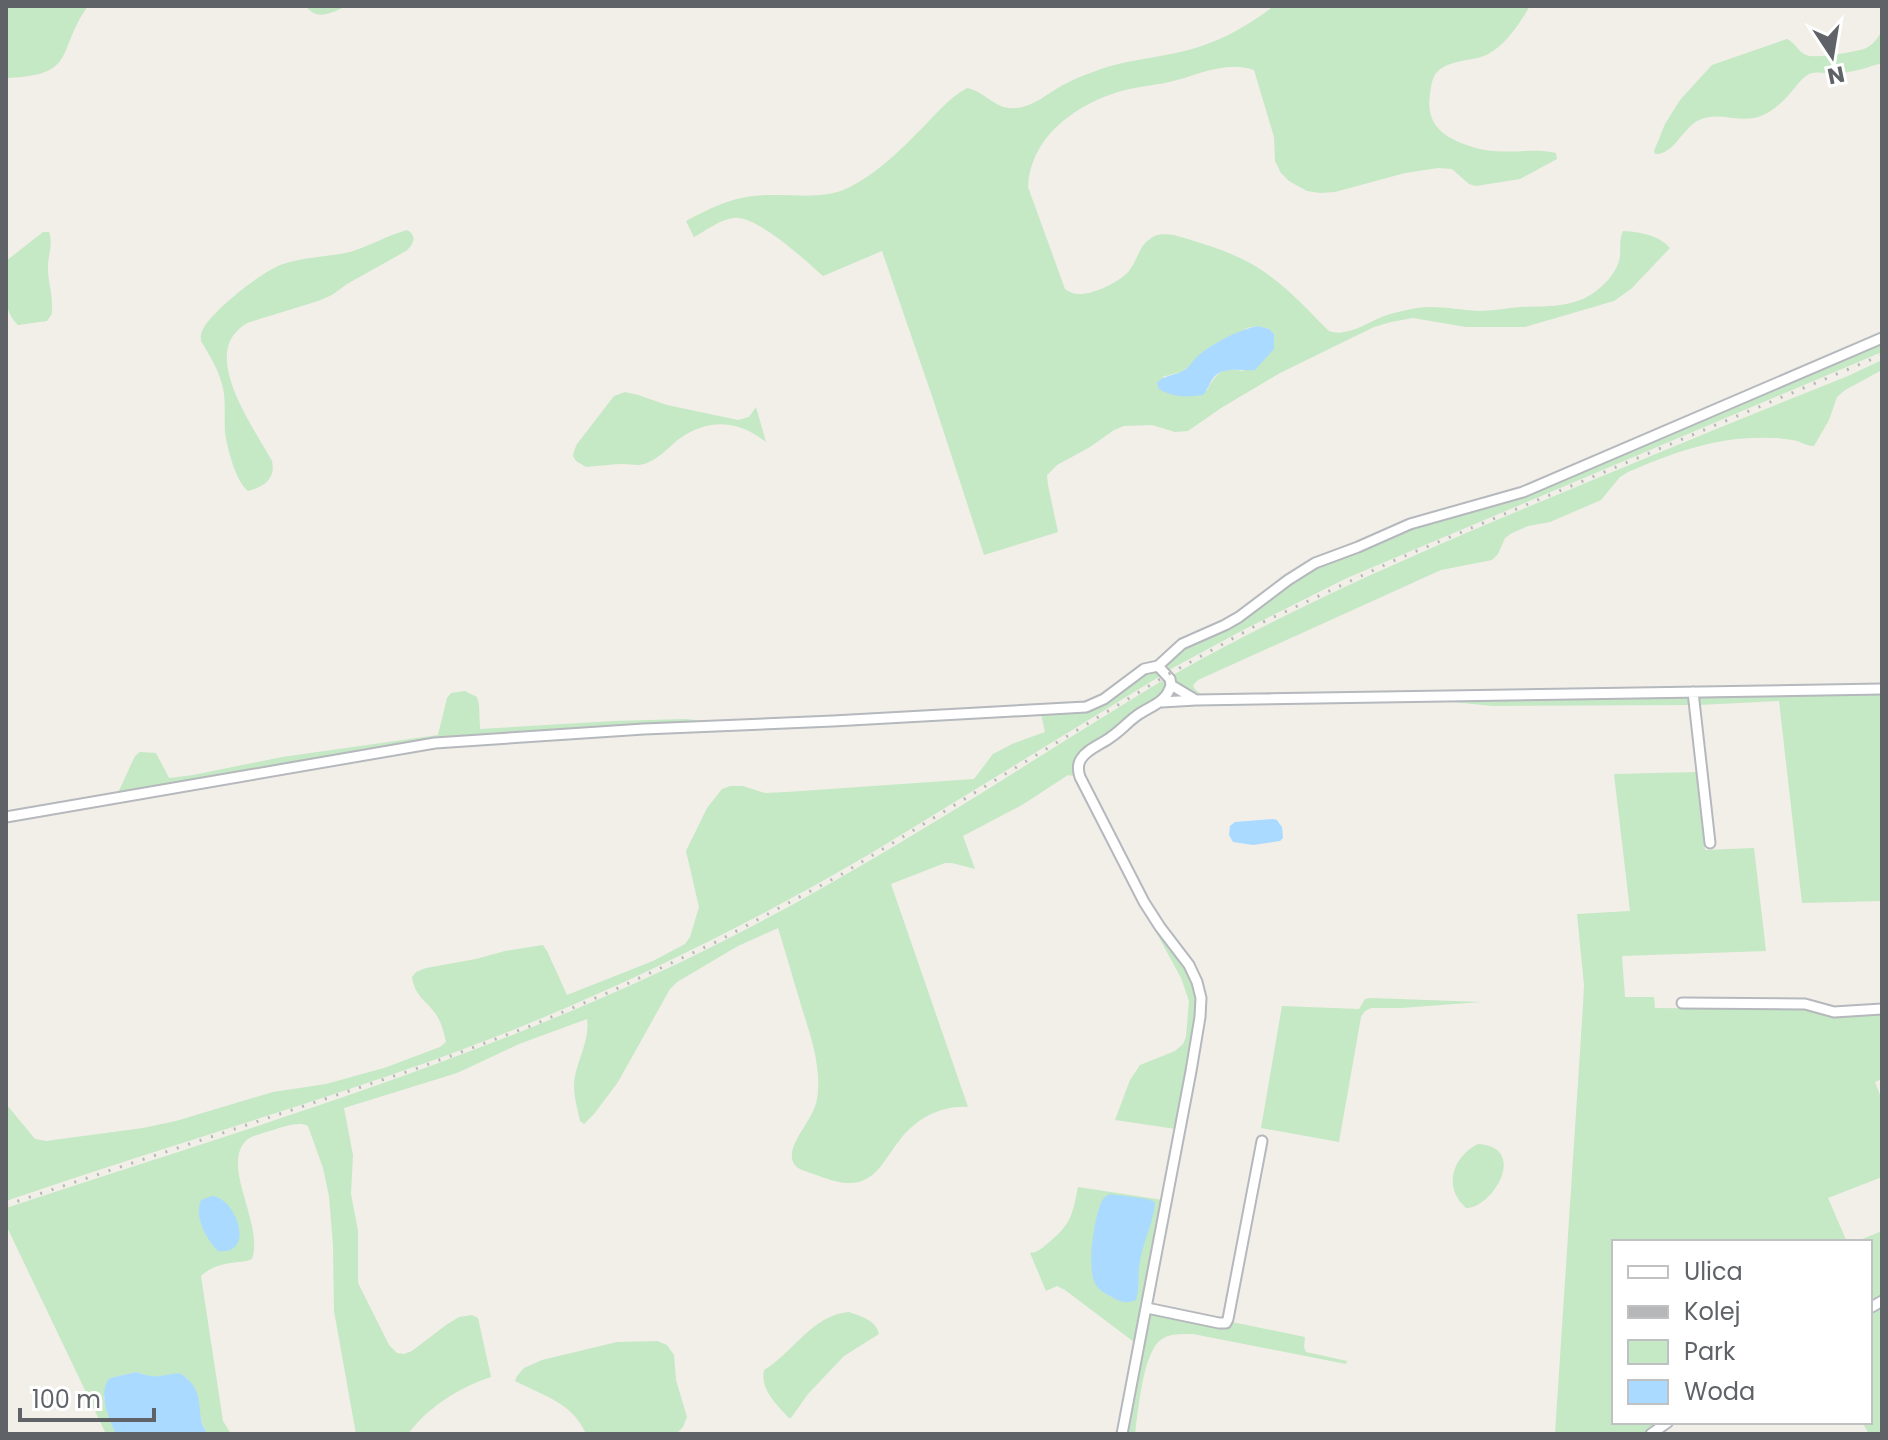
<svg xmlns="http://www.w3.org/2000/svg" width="1888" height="1440" font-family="Poppins,sans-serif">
<rect width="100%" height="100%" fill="#f1efe8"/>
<path fill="#c5e8c5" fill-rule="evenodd" d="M6 6H88C55 52 79 75 6 78Z
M306 6H347C333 12 317 22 306 6Z
M1274 6H1530C1519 24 1505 47 1484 56 1470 61 1450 60 1438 71 1432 76 1431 87 1430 94 1425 128 1447 139 1476 148 1502 156 1530 147 1556 153L1557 159 1520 179 1476 186 1469 184 1452 169 1438 168 1405 173 1335 192 1320 193 1307 191 1289 181 1281 173 1275 161 1274 137 1254 70C1225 60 1197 76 1169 82 1151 86 1132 87 1115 93 1072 107 1030 139 1028 187L1065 289C1068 291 1073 294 1077 294 1093 295 1118 283 1129 271 1137 261 1139 246 1150 239 1157 233 1166 234 1174 235 1204 244 1237 253 1263 271 1287 287 1308 310 1329 331 1348 338 1369 321 1387 315 1396 312 1407 310 1417 308 1438 305 1457 310 1478 311 1493 311 1507 308 1521 307 1546 306 1570 308 1592 294 1603 287 1616 273 1619 261 1622 250 1618 241 1623 231 1640 232 1659 235 1670 248L1631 289 1614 301 1525 327H1466L1413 318 1391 322 1374 327 1280 373 1221 408 1188 431 1175 432 1152 425 1124 426 1114 430 1090 447 1057 465 1047 475 1048 485 1058 532 984 555 932 396 882 251 823 276C806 261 757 215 734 218 721 219 705 231 694 237L686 221C707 210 729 198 754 196 787 192 820 202 850 187 875 174 898 153 917 133 933 118 947 99 967 88 985 91 996 111 1016 108 1034 107 1049 92 1065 84 1074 79 1084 75 1093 72 1120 61 1148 59 1176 53 1214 45 1244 29 1274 6ZM1258 326 1269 329 1243 371C1222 367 1217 372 1207 390L1162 377 1181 372 1247 328Z
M1882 31V63C1868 67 1855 72 1840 73 1830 75 1819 70 1809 74 1802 78 1797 85 1792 91 1783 102 1771 113 1758 117 1738 123 1716 110 1697 121 1682 130 1673 155 1655 154L1654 151 1665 124 1680 100 1712 65 1787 39C1796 43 1798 52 1806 55 1815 59 1854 52 1864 49 1873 45 1877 39 1882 31Z
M407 230C418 236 413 245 406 251L347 284 332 295 318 301 247 323C236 330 228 339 227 353 224 387 256 432 272 461 276 479 264 487 248 491 236 482 227 448 225 432 224 417 226 403 223 388 219 370 210 356 201 341 201 336 200 335 203 329 213 310 262 271 283 264 304 257 328 257 350 252 370 246 388 235 407 230Z
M43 232H49C53 243 49 252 48 264 47 279 53 294 52 309 52 316 51 315 47 321L18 325C1 310 6 282 6 261Z
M1882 341V352L1347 578 1245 629 1169 670 1167 662 1175 652 1231 626 1263 604 1302 574 1406 528 1471 511Z
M1882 360V370L1845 390 1837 397 1829 420 1814 446C1807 446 1803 443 1797 441 1789 439 1780 438 1772 438 1721 435 1674 452 1628 472L1620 477 1601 500 1550 522 1528 526 1512 533 1505 538 1498 554 1492 560 1441 570 1198 680 1193 685C1195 692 1200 693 1206 696H1198L1175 682 1173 675C1291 608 1415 554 1540 502 1643 459 1745 417 1848 376Z
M625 392 638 395 667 405 738 420 749 417 756 407 766 442C738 420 708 418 679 439 669 447 660 457 649 462 640 467 633 464 624 464 612 464 599 466 586 467L576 461 573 456 574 451 577 444 614 396Z
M1151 671H1156L1162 675 868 855C729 936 582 1007 431 1061 290 1111 147 1152 6 1201V1104L35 1139 46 1141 143 1128 176 1121 273 1092 326 1084 384 1068 440 1047 446 1042C444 1033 442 1024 437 1016 428 1001 415 998 412 977L416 972 426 968 476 959 505 951 543 945 547 951 567 995 653 961 685 944 690 937 699 907 686 851 707 808 722 789 730 786H743L765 793 787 792 974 779 993 754 1012 744 1045 732 1041 714 1080 712 1098 707 1144 674Z
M1165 679 1167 688 1164 694 1077 758 1073 763V776L1068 775 1022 805 963 836 975 869 952 863H945L891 884 968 1107C941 1105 915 1119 899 1141 885 1158 876 1183 850 1183 837 1184 815 1174 802 1170 777 1159 805 1129 812 1113 816 1106 818 1097 818 1089 820 1061 809 1031 801 1005 793 979 786 953 778 928L738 946 677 982 670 989 618 1082 594 1114 584 1124 580 1121C577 1106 572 1091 575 1076 579 1057 590 1038 587 1019L519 1044 457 1073 344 1108 353 1155 351 1194 358 1231V1283L389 1345 397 1353 404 1354 412 1351 446 1325 459 1317 472 1315 478 1318 491 1377C460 1387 428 1407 408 1434H356L334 1311 333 1245 329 1196 323 1168 308 1126C298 1121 284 1127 273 1130 264 1133 250 1135 244 1143 223 1169 264 1226 252 1259L247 1261C230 1263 213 1264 201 1276L223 1421 231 1434H208L204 1428 188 1379 180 1373 162 1377H151L136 1372 110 1378 104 1398 116 1434H106L6 1225V1208C224 1136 445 1071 653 975 833 893 997 781 1165 679Z
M465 691 477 697 479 705 480 729 614 721 685 719 727 723 461 737 117 795 135 756 140 752 156 753 169 778 193 775 282 757 438 735 447 698 451 693Z
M1882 694V901L1802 903 1779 701 1699 705V698L1701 696Z
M1685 696 1688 698 1689 705 1493 706 1433 700Z
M1696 772 1705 850 1754 848 1766 951 1622 956 1625 997H1654L1655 1008 1797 1009 1817 1011 1882 1012V1079L1875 1082 1882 1100V1177L1828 1198 1847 1242H1614V1422H1664L1648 1434H1555L1583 1006 1584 985 1577 914 1630 911 1614 774Z
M1155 930H1157C1170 946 1185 963 1193 982 1206 1012 1183 1095 1176 1129L1115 1120 1130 1080 1140 1065 1175 1051 1183 1044 1186 1037 1189 1001 1181 978Z
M1371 998 1481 1002 1401 1008H1371L1365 1011 1361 1017 1339 1142 1261 1128 1282 1006 1359 1009 1365 999Z
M1478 1144C1529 1147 1493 1208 1466 1208 1443 1188 1452 1157 1478 1144Z
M1078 1187 1163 1200 1134 1342 1065 1290 1057 1286 1046 1291 1030 1253C1038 1252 1041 1249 1047 1244 1071 1224 1072 1217 1078 1187Z
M1882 1231V1298L1872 1301 1870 1299V1242H1855Z
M1882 1306V1434H1869L1862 1422H1870V1313Z
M849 1312C862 1317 876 1320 879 1334L844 1356 808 1394 791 1418H789C776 1404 760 1389 764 1370 794 1352 812 1315 849 1312Z
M1153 1314 1226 1328 1229 1327 1232 1322 1305 1337 1304 1347 1306 1352 1347 1361 1346 1364 1193 1334C1183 1334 1171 1333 1162 1339 1143 1350 1138 1412 1135 1434H1126L1150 1316Z
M657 1341 667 1345 674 1355 676 1380 687 1417 683 1427 676 1434H586C573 1403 544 1396 515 1381L517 1376 524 1368 542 1360 617 1342Z"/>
<path fill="#aadaff" d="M1258 326 1269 329 1274 334V349L1255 370C1242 371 1224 366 1214 377 1210 382 1208 389 1203 395 1185 397 1175 398 1159 389L1157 383C1165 374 1176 376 1186 369 1191 365 1194 359 1199 355 1215 342 1238 330 1258 326Z
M1273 819 1277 820 1282 827 1283 838 1280 841 1253 845 1233 842 1229 835 1230 826 1235 822Z
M1110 1194 1147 1199 1155 1202C1154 1222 1143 1241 1140 1261 1137 1274 1140 1288 1136 1300 1127 1304 1120 1302 1112 1297 1106 1294 1100 1291 1096 1285 1086 1271 1094 1219 1101 1203 1104 1197 1105 1197 1110 1194Z
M212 1196C237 1198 256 1256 218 1251 206 1239 194 1217 201 1200Z
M136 1372C159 1380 158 1375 180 1373 210 1393 192 1414 208 1434H116C109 1419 97 1392 110 1378Z"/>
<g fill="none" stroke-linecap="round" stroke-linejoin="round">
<g stroke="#b5b8bc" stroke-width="13">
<path id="minor" d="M1158 666 1170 679 1171 685 1196 700
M1693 692 1710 843
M1162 702 1196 700 1882 689
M6 817 435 743 644 729 833 721 1086 707 1104 699 1144 669 1158 666 1182 644 1225 625 1239 617 1288 580 1315 563 1358 547 1410 524 1523 492 1882 338
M1682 1003 1805 1004 1834 1012 1882 1009
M1147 1308 1219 1323H1226L1228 1319 1262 1141
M1870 1308 1882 1301
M1122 1434 1191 1071 1200 1017 1201 998 1197 982 1189 965 1160 927 1144 902 1080 777C1078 771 1077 765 1081 759 1087 749 1102 744 1111 737 1120 731 1127 723 1135 717 1149 706 1166 704 1171 685
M1651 1434 1668 1422"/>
</g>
<use href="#minor" stroke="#fff" stroke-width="9"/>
<path stroke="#b6b7b8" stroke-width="3" stroke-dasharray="2 10" stroke-linecap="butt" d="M6 1205 421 1067 533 1025 614 990 718 941 842 874 1167 675 1257 625 1393 561 1882 355"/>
</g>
<rect width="1888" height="1440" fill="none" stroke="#5f6368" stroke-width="16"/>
<rect x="1612" y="1240" width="260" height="184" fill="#ffffff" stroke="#bfc1c3" stroke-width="2"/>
<rect x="1628" y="1266" width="40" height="12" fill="#ffffff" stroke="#bfc1c3" stroke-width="2"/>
<text x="1684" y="1280" font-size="24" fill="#5f6368">Ulica</text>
<rect x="1628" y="1306" width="40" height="12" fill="#b6b7b8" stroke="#bfc1c3" stroke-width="2"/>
<text x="1684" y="1320" font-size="24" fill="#5f6368">Kolej</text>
<rect x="1628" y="1340" width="40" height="24" fill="#c5e8c5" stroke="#bfc1c3" stroke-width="2"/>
<text x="1684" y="1360" font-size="24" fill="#5f6368">Park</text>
<rect x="1628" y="1380" width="40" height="24" fill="#aadaff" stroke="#bfc1c3" stroke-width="2"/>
<text x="1684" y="1400" font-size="24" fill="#5f6368">Woda</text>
<g transform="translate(1832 56) rotate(168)" stroke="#ffffff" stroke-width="6" paint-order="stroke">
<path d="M0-6L14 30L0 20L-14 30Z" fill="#5f6368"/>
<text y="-12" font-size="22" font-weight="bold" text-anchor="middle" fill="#5f6368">N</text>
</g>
<path d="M20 1408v12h134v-12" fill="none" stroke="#5f6368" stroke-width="4"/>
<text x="32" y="1408" font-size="24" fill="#5f6368" stroke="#ffffff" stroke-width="6" paint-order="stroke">100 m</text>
</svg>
